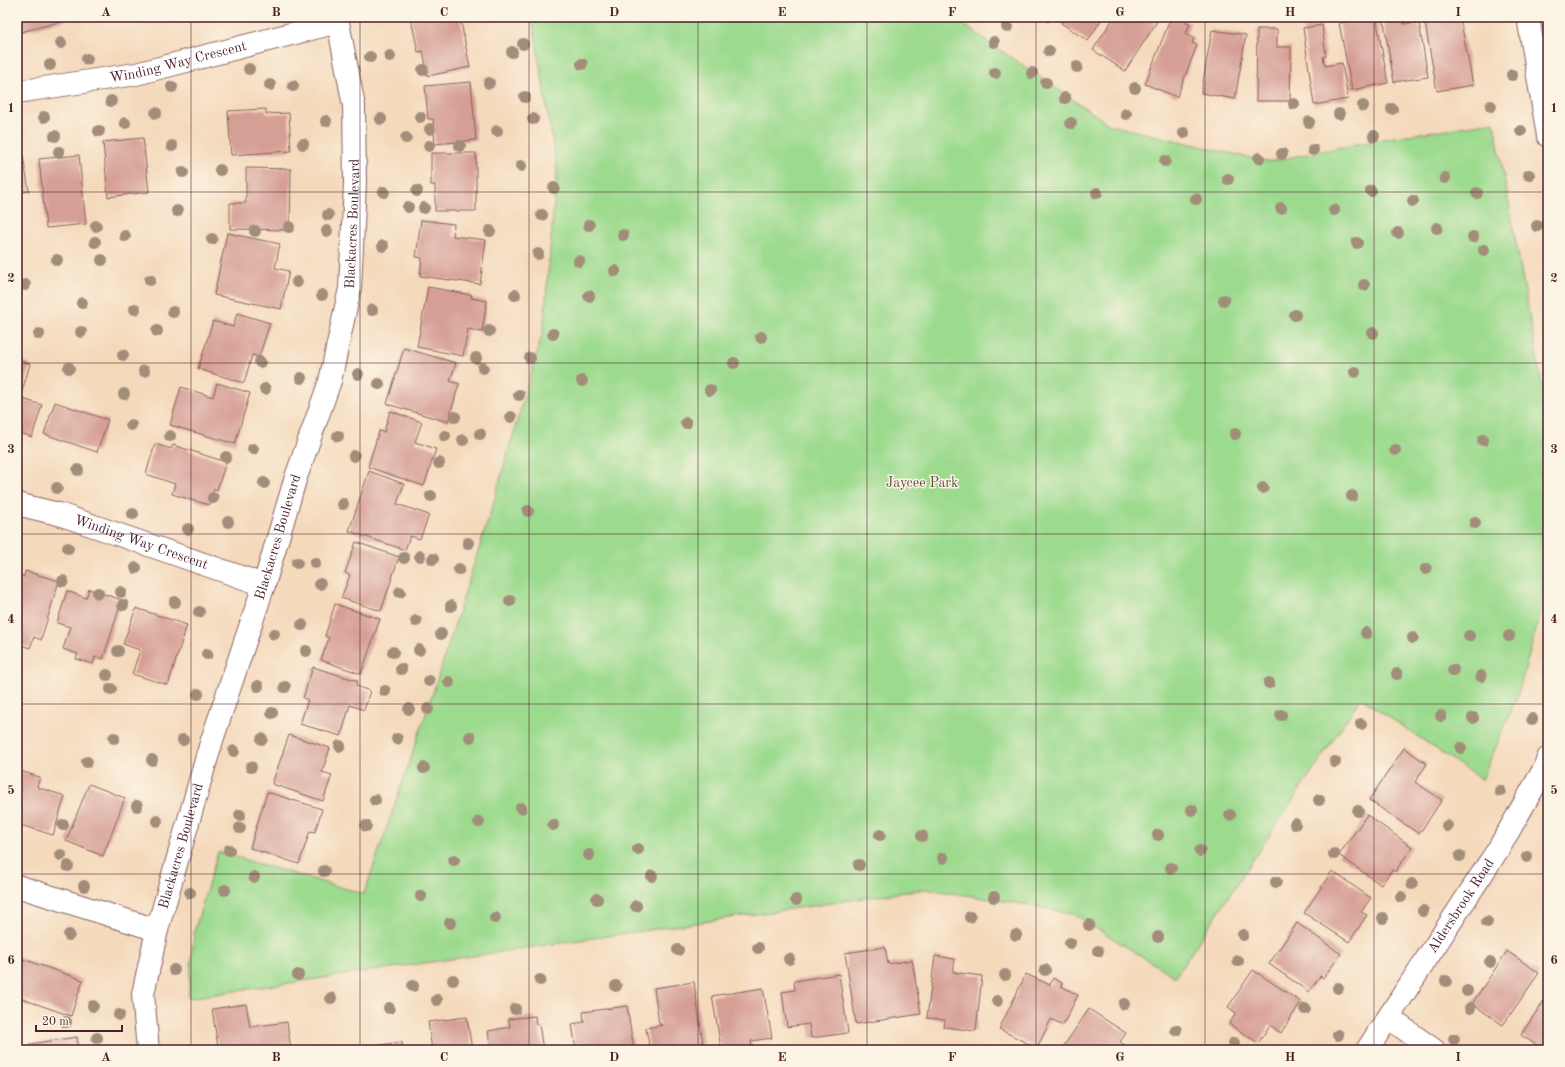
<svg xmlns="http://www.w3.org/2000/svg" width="1565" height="1067" font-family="'Old Standard TT',serif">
<rect width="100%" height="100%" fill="#fcf5e5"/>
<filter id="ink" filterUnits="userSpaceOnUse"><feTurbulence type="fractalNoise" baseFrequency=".025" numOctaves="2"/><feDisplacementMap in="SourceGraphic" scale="8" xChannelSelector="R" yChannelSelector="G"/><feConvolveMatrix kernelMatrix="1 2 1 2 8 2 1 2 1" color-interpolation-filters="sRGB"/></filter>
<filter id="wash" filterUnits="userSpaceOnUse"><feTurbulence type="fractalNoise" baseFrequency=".012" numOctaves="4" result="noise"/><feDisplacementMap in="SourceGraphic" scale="16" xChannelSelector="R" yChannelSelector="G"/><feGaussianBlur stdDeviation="0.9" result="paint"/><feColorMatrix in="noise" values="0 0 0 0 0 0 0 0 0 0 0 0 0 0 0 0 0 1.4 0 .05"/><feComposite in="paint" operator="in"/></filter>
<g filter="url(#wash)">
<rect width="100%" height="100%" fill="#f4d9bb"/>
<path fill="#9cda8e" stroke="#737c5c" d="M532 17H952L1110 125 1268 162 1382 139 1494 122 1544 396 1548 456V553L1541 612 1518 694 1482 780 1361 698 1175 977 1075 915 1029 905 926 889 188 998 194 932 218 852 364 894 429 705 491 511 543 332 557 169Z"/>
<g id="blocks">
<path fill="#d69f95" d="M17 17H66L67 20 17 33Z
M74 17H91V18L75 21Z
M423 17H460L470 67 428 76 423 51 418 52 411 19Z
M1040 17H1051L1048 22Z
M1065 17H1103L1088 41 1061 23Z
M1114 17H1160L1125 71 1093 50Z
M1171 17 1190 23 1186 34 1194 38 1192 43 1197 45 1177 97 1145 84Z
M1376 17 1388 83 1352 90 1339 23Z
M1383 17H1403L1404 24 1419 22 1428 77 1394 82Z
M1424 17H1460L1473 85 1437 91Z
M1322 25 1326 56 1323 57 1325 66 1342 63 1348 99 1314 105 1303 28Z
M1257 29H1277V47H1291L1290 101H1256Z
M1212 30 1246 35 1235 99 1201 93Z
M471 82 476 140 435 144 433 119H428L425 86Z
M266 109V114L289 113 291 151 231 155 228 111Z
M143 138 149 192 108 197 103 142Z
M431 153H476V211H435V185H431Z
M79 155 86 224 46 228 39 159Z
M23 156 29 191 17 193V157Z
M246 168 291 169 290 230 230 229V203H246Z
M421 220 454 224 453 236 486 240 480 284 420 276 422 258 416 257Z
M227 233 280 244 275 268 289 271 281 309 214 295Z
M428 287 472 295 471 298 487 301 482 332 468 329 463 356 417 347Z
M237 313 270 323 259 357 252 355 244 383 198 369 213 321 233 327Z
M404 348 456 363 450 381 459 384 448 422 387 404Z
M17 360 30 364 20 398 42 405 32 437 17 432Z
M217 383 250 393 235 444 170 425 181 387 213 397Z
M55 402 108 420 97 452 44 434Z
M390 411 422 422 415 442 436 449 424 486 368 467 379 431 384 432Z
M155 444 171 449 173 445 226 462 217 490 214 489 209 505 172 494 175 484 146 474Z
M369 471 404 484 397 504 429 515 420 539 410 536 405 550 349 531Z
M356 542 399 557 381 611 341 598 350 575 345 573Z
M25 571 59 581 41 640 34 637 30 648 17 644V575L24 577Z
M89 589 122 600 103 659 95 657 93 664 76 659 78 654 63 649 70 627 57 623 67 591 86 598Z
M335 604 380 619 361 674 321 660 329 638 325 636Z
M136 608 187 625 168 685 132 674 140 650 123 644Z
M313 667 358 681 356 686 370 691 364 710 350 705 341 736 300 724 308 700 303 698Z
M289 735 330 748 322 772 332 775 323 801 272 784Z
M1404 748 1427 764 1415 782 1442 800 1419 834 1369 800Z
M17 770 40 777 37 787 65 796 53 835 17 824Z
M89 784 125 798 103 856 66 841Z
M267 792 322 809 315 832 310 831 299 864 250 848Z
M1367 815 1412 847 1395 872 1392 870 1381 885 1339 855Z
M1332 871 1371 898 1361 912 1367 915 1349 942 1304 913Z
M1297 923 1341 954 1323 978 1320 976 1309 992 1269 964Z
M885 947 888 964 912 960 921 1014 856 1024 845 953Z
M1507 951 1539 973 1503 1025 1472 1004Z
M935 956 955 959 953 972 982 976 976 1031 944 1027 945 1020 927 1018Z
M17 957 83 980 71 1016 17 997Z
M1253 970 1301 1002 1281 1033 1270 1025 1258 1043 1229 1024 1236 1013 1228 1007Z
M839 974 848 1033 811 1038 809 1024 787 1027 782 992 795 990 794 981Z
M1026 974 1050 985 1053 978 1062 983 1061 986 1078 995 1063 1025 1051 1019 1037 1048 999 1029Z
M694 982 704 1050H650L646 1028 662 1025 659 1023 654 988Z
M763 988 772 1038 751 1041 752 1046 723 1050 721 1047 712 996Z
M1548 994V1050H1544L1521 1035Z
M246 1004 250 1027 287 1022 291 1050H226V1046L218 1047 212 1009Z
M627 1006 634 1050H576L572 1024 584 1022 583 1012Z
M1089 1009 1126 1033 1120 1042 1132 1050H1061Z
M535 1016 536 1025 539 1024 543 1050H491L488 1031 510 1027 508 1019Z
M467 1017 472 1050H432L428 1022Z
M77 1037 79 1050H31L30 1044Z
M402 1042 403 1050H360V1048Z"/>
</g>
</g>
<g filter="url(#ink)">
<use href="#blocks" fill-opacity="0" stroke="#86605d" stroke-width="1"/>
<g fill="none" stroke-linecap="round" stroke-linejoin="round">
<g stroke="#86605d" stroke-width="24">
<g id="minor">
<path id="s1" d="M17 92 136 74 338 22"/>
<path id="s2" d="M17 504 62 515 264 585"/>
<path d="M17 886 157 930"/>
<path d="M1389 1018 1434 1050"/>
</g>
</g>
<g stroke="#86605d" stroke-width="24">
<g id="tertiary">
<path d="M1528 17 1548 136"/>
<path id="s3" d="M148 1050 143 994 157 930 211 743 264 585 295 480 330 381 350 288 355 183 354 106 337 17"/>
<path id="s4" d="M1367 1050 1499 848 1544 769 1548 758"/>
</g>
</g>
<use href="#minor" stroke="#fff" stroke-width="22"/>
<use href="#tertiary" stroke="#fff" stroke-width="22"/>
</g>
<g fill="#a28d7a">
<circle cx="1007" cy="27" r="6"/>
<circle cx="994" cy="42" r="6"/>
<circle cx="61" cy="43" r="6"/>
<circle cx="523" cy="44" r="6"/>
<circle cx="1049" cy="51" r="6"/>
<circle cx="512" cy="52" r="6"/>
<circle cx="390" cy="56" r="6"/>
<circle cx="370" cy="57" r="6"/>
<circle cx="87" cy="59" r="6"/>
<circle cx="582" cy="64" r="6"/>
<circle cx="50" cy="65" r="6"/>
<circle cx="1077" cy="67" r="6"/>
<circle cx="249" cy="69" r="6"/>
<circle cx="423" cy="70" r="6"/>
<circle cx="995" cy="73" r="6"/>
<circle cx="1032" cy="73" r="6"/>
<circle cx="1512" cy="75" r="6"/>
<circle cx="489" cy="83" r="6"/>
<circle cx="1046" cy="83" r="6"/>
<circle cx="270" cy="85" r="6"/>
<circle cx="293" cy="86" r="6"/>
<circle cx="172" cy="87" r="6"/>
<circle cx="1135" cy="88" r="6"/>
<circle cx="525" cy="97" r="6"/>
<circle cx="1065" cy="98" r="6"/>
<circle cx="111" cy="101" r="6"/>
<circle cx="1294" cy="104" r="6"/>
<circle cx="1363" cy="106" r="6"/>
<circle cx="1491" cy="106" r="6"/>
<circle cx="1392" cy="109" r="6"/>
<circle cx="156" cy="113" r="6"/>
<circle cx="1126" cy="114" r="6"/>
<circle cx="1339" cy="114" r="6"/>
<circle cx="44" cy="117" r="6"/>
<circle cx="420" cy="117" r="6"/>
<circle cx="381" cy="119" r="6"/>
<circle cx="533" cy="119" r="6"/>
<circle cx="326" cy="121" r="6"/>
<circle cx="1309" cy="122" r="6"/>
<circle cx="125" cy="123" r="6"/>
<circle cx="1071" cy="123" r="6"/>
<circle cx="430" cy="129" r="6"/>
<circle cx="99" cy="131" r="6"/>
<circle cx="497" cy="131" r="6"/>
<circle cx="1521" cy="131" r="6"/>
<circle cx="1184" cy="133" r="6"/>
<circle cx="55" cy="136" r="6"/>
<circle cx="1374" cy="136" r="6"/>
<circle cx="406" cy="138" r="6"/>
<circle cx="303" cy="144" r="6"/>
<circle cx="172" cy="146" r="6"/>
<circle cx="429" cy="146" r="6"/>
<circle cx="460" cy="146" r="6"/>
<circle cx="1313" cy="150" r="6"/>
<circle cx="59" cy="152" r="6"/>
<circle cx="1282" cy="154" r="6"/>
<circle cx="1259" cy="158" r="6"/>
<circle cx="1165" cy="161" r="6"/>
<circle cx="521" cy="166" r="6"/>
<circle cx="220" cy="170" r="6"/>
<circle cx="183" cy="172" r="6"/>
<circle cx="1529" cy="175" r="6"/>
<circle cx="1445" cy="178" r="6"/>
<circle cx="1228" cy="179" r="6"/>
<circle cx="554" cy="188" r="6"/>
<circle cx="417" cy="191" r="6"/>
<circle cx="1371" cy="191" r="6"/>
<circle cx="384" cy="192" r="6"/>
<circle cx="1097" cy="193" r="6"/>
<circle cx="1477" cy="193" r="6"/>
<circle cx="1196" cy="199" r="6"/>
<circle cx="1413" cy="201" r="6"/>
<circle cx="408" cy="207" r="6"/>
<circle cx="424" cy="208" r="6"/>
<circle cx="1281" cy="208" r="6"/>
<circle cx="1334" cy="210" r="6"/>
<circle cx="177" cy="211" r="6"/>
<circle cx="328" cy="215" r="6"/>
<circle cx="542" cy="215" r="6"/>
<circle cx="589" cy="225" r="6"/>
<circle cx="96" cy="226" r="6"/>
<circle cx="1537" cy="226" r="6"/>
<circle cx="289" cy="227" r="6"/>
<circle cx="1437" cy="228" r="6"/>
<circle cx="255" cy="231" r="6"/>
<circle cx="327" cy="231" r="6"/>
<circle cx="490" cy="231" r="6"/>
<circle cx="1398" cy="233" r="6"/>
<circle cx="623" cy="235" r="6"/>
<circle cx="125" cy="236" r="6"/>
<circle cx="1473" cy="237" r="6"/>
<circle cx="212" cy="239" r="6"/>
<circle cx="95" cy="242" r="6"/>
<circle cx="1357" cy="243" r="6"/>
<circle cx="383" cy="246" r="6"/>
<circle cx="1484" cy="250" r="6"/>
<circle cx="538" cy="254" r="6"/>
<circle cx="57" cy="260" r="6"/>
<circle cx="102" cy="260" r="6"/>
<circle cx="579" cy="261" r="6"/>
<circle cx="615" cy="271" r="6"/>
<circle cx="150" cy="280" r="6"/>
<circle cx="297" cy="282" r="6"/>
<circle cx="25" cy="285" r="6"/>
<circle cx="1364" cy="285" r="6"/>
<circle cx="322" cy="295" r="6"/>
<circle cx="515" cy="295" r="6"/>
<circle cx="589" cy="296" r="6"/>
<circle cx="1224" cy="300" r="6"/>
<circle cx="82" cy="303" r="6"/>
<circle cx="135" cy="309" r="6"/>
<circle cx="372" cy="310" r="6"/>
<circle cx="173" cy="312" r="6"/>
<circle cx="1295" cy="315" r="6"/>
<circle cx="157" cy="331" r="6"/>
<circle cx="489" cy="331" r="6"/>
<circle cx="81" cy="332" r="6"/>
<circle cx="1373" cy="333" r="6"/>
<circle cx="39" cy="334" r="6"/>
<circle cx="553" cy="334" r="6"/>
<circle cx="761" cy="337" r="6"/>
<circle cx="123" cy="355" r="6"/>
<circle cx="476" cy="358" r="6"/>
<circle cx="530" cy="358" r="6"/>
<circle cx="260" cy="362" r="6"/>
<circle cx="734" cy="363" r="6"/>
<circle cx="69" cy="368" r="6"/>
<circle cx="483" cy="368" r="6"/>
<circle cx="144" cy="371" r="6"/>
<circle cx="1355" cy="372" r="6"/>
<circle cx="358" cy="374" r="6"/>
<circle cx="301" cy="378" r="6"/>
<circle cx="582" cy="381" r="6"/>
<circle cx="379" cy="384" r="6"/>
<circle cx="265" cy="389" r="6"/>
<circle cx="710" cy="390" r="6"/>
<circle cx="124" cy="394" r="6"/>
<circle cx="519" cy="395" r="6"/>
<circle cx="455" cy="417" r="6"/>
<circle cx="511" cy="417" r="6"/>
<circle cx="686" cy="423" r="6"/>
<circle cx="131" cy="425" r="6"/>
<circle cx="480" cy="434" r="6"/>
<circle cx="1235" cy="434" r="6"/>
<circle cx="170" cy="436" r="6"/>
<circle cx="338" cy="436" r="6"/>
<circle cx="445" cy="436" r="6"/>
<circle cx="463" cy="440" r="6"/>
<circle cx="1483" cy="440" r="6"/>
<circle cx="253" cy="449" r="6"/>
<circle cx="1395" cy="450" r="6"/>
<circle cx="354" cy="456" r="6"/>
<circle cx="226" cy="457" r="6"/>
<circle cx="439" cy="463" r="6"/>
<circle cx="78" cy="470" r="6"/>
<circle cx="264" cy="483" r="6"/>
<circle cx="57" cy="488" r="6"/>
<circle cx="1263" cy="488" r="6"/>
<circle cx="431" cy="496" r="6"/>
<circle cx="1352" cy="496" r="6"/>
<circle cx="213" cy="498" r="6"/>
<circle cx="343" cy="504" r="6"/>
<circle cx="528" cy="511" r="6"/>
<circle cx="133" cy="514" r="6"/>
<circle cx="228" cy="522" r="6"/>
<circle cx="1475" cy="523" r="6"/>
<circle cx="188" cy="529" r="6"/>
<circle cx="468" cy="543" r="6"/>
<circle cx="68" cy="548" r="6"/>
<circle cx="420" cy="556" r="6"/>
<circle cx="404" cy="558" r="6"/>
<circle cx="433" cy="559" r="6"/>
<circle cx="297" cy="563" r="6"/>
<circle cx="315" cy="563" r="6"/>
<circle cx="136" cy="568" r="6"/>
<circle cx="459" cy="569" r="6"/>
<circle cx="1426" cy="569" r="6"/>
<circle cx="63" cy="581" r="6"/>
<circle cx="320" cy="584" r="6"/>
<circle cx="121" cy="592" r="6"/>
<circle cx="400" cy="592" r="6"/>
<circle cx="98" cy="593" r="6"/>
<circle cx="510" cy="601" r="6"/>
<circle cx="175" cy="602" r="6"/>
<circle cx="123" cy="605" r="6"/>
<circle cx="451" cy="606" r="6"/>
<circle cx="199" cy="612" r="6"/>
<circle cx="416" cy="621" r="6"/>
<circle cx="302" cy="625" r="6"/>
<circle cx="1366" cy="633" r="6"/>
<circle cx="274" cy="634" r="6"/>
<circle cx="441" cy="634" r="6"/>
<circle cx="1469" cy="636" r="6"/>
<circle cx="1509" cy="636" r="6"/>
<circle cx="1413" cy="638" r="6"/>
<circle cx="419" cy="650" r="6"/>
<circle cx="118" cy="651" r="6"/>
<circle cx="306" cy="651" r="6"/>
<circle cx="393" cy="652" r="6"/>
<circle cx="207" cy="654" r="6"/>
<circle cx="401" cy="669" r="6"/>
<circle cx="1453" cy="670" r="6"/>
<circle cx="1397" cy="674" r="6"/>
<circle cx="107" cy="675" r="6"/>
<circle cx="1481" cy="676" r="6"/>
<circle cx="429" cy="681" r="6"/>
<circle cx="449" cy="682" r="6"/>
<circle cx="1269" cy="683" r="6"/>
<circle cx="258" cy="686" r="6"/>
<circle cx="285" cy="687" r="6"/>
<circle cx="111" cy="689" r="6"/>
<circle cx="385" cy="691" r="6"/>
<circle cx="198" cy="694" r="6"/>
<circle cx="409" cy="709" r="6"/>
<circle cx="428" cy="709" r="6"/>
<circle cx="272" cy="713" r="6"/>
<circle cx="1281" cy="715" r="6"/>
<circle cx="1441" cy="716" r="6"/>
<circle cx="1473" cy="718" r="6"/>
<circle cx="1532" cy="719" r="6"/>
<circle cx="1361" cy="724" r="6"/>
<circle cx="470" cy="737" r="6"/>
<circle cx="114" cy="738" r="6"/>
<circle cx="262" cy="739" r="6"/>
<circle cx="397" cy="739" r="6"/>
<circle cx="183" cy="740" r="6"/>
<circle cx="340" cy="746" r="6"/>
<circle cx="1461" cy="748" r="6"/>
<circle cx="234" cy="751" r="6"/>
<circle cx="152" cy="760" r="6"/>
<circle cx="87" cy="762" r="6"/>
<circle cx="1335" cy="762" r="6"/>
<circle cx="251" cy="767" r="6"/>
<circle cx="424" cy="768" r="6"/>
<circle cx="1500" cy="791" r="6"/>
<circle cx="375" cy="800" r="6"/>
<circle cx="1319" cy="800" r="6"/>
<circle cx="137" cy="806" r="6"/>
<circle cx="521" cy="808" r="6"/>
<circle cx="1192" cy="810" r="6"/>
<circle cx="1358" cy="811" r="6"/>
<circle cx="240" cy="815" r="6"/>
<circle cx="1230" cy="815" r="6"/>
<circle cx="157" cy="821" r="6"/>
<circle cx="479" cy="822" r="6"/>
<circle cx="1295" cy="824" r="6"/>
<circle cx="63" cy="825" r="6"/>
<circle cx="553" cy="825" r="6"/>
<circle cx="366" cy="826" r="6"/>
<circle cx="1447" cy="826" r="6"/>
<circle cx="240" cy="828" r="6"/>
<circle cx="880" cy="835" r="6"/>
<circle cx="1158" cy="835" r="6"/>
<circle cx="922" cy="836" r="6"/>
<circle cx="638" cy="849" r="6"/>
<circle cx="229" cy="850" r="6"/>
<circle cx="1200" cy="851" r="6"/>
<circle cx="1334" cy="854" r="6"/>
<circle cx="61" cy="855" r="6"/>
<circle cx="589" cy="855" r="6"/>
<circle cx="1460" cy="856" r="6"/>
<circle cx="1527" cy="857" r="6"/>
<circle cx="943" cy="858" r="6"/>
<circle cx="454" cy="860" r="6"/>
<circle cx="859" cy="865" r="6"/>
<circle cx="68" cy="866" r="6"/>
<circle cx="1171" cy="868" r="6"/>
<circle cx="324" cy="871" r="6"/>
<circle cx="652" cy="876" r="6"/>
<circle cx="254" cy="877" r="6"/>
<circle cx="1276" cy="882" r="6"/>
<circle cx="1412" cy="884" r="6"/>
<circle cx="84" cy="886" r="6"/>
<circle cx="225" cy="890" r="6"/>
<circle cx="190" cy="893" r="6"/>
<circle cx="421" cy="896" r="6"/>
<circle cx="994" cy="897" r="6"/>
<circle cx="1401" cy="897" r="6"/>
<circle cx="597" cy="899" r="6"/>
<circle cx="796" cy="900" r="6"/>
<circle cx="636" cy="906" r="6"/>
<circle cx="1423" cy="911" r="6"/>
<circle cx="970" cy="917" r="6"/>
<circle cx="495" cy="918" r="6"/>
<circle cx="1383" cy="918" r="6"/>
<circle cx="1487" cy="922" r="6"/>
<circle cx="450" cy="923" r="6"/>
<circle cx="1089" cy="925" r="6"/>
<circle cx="69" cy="935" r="6"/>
<circle cx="1016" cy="935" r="6"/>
<circle cx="1243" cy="935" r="6"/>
<circle cx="1158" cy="937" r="6"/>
<circle cx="1070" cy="943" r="6"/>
<circle cx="758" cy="948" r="6"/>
<circle cx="678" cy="950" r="6"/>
<circle cx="1098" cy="951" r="6"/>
<circle cx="789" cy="959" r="6"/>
<circle cx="1238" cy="961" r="6"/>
<circle cx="1490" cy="962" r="6"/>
<circle cx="174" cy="970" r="6"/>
<circle cx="1045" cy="970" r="6"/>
<circle cx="298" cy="975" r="6"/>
<circle cx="1005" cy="975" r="6"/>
<circle cx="453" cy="980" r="6"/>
<circle cx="540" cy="980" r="6"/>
<circle cx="1446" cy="981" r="6"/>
<circle cx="413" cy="986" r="6"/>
<circle cx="616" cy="986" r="6"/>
<circle cx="1338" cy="988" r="6"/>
<circle cx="1467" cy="991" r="6"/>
<circle cx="331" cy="998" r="6"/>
<circle cx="437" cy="1000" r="6"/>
<circle cx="997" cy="1001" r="6"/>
<circle cx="1124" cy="1004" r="6"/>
<circle cx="93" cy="1006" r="6"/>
<circle cx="389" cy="1008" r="6"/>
<circle cx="1470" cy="1008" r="6"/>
<circle cx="515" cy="1009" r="6"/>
<circle cx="1305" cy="1009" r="6"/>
<circle cx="119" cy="1015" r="6"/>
<circle cx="66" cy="1022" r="6"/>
<circle cx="1176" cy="1030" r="6"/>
<circle cx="1338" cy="1035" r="6"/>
<circle cx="97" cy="1038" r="6"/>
<circle cx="1454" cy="1039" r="6"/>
<circle cx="1234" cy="1043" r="6"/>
</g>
</g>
<path fill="none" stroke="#4a1f2b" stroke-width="1" stroke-opacity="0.55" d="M191 17V1050M360 17V1050M529 17V1050M698 17V1050M867 17V1050M1036 17V1050M1205 17V1050M1374 17V1050M17 192H1548M17 363H1548M17 534H1548M17 704H1548M17 874H1548"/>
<g text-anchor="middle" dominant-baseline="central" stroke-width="3" stroke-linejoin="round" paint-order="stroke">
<g font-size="14" fill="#4a1f2b" stroke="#fcf5e5">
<text stroke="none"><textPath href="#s1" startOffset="164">Winding Way Crescent</textPath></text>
<text stroke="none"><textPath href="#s3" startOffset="857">Blackacres Boulevard</textPath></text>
<text stroke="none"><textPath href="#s3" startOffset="533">Blackacres Boulevard</textPath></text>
<text stroke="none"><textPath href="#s2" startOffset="130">Winding Way Crescent</textPath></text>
<text stroke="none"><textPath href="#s3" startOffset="209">Blackacres Boulevard</textPath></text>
<text stroke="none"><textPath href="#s4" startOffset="172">Aldersbrook Road</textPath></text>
</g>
<g font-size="14" fill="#5e4e44" stroke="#fcf5e5">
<text x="922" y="483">Jaycee Park</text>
</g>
</g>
<rect width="1565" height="1067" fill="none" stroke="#fcf5e5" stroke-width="44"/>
<path d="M36 1025v6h86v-6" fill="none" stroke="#4a1f2b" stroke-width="2"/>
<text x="42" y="1025" font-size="12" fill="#4a1f2b" stroke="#fcf5e5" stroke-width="3" paint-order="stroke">20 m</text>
<rect x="22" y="22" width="1521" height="1023" fill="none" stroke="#4a1f2b" stroke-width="1.5"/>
<g font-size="13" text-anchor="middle" font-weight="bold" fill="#4a1f2b">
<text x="106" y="16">A</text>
<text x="276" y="16">B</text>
<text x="444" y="16">C</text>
<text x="614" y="16">D</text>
<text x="782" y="16">E</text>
<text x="952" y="16">F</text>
<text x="1120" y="16">G</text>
<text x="1290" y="16">H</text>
<text x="1458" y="16">I</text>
<text x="11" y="112">1</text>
<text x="1554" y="112">1</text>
<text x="11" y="282">2</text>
<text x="1554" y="282">2</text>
<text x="11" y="453">3</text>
<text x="1554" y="453">3</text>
<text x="11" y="623">4</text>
<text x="1554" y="623">4</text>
<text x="11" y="794">5</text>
<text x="1554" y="794">5</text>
<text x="11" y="964">6</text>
<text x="1554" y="964">6</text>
<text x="106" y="1061">A</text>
<text x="276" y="1061">B</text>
<text x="444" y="1061">C</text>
<text x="614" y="1061">D</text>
<text x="782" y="1061">E</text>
<text x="952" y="1061">F</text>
<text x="1120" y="1061">G</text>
<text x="1290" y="1061">H</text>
<text x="1458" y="1061">I</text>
</g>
</svg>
